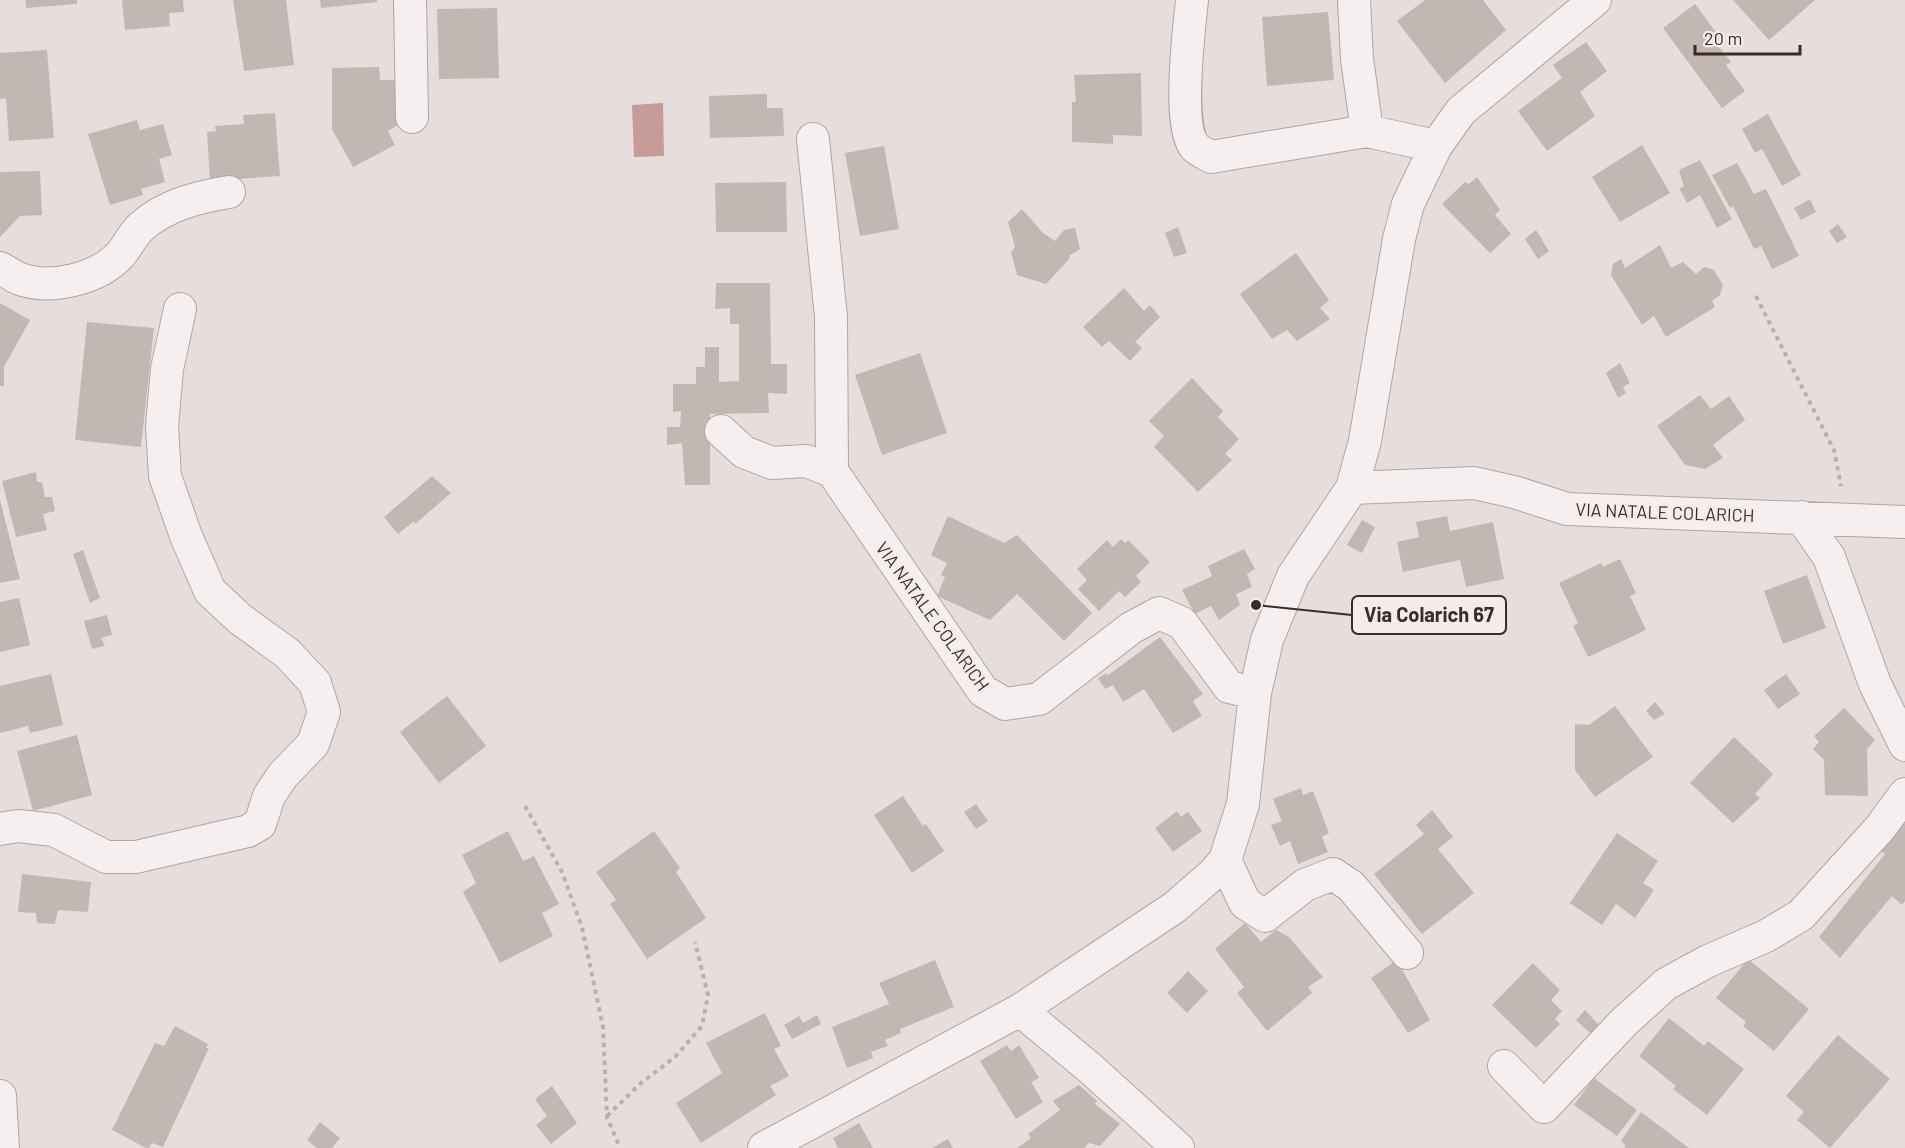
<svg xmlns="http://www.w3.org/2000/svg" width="1905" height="1148" font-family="Barlow,sans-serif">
<rect width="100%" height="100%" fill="#e6dedc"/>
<path fill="#c79b97" d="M663 103 664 156 634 157 632 105Z"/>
<path fill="#c3b7b3" d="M26 0H77V4L26 8Z
M122 0H183L184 12 169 13 170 26 125 30Z
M233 0H286L294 65 244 71Z
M320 0H377V2L321 8Z
M1425 0H1483L1506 30 1445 83 1397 21Z
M1733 0H1815L1769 40Z
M1695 4 1724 43 1719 47 1731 62 1726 65 1745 91 1722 108 1663 28Z
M497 8 499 78 439 79 437 9Z
M1328 12 1334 80 1267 86 1262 17Z
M1586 42 1607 71 1580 92 1595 116 1547 151 1518 111 1562 78 1553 65Z
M47 50 54 138 9 141 6 98 0 99V53Z
M379 67 380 80H396L398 125 388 131 395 145 353 167 332 129V68Z
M1141 73 1142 136 1113 135V144L1072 142V102H1076L1074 75Z
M767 94V108H783L784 136 710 138 709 96Z
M275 113 280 176 210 181 207 132 216 131 215 126 244 124 243 115Z
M1768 114 1801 175 1782 186 1762 149 1755 153 1742 129Z
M137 120 140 130 163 124 172 155 159 159 165 182 141 189 143 195 110 205 88 134Z
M1642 145 1670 193 1620 222 1592 177Z
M884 146 899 229 860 236 845 153Z
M1700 160 1732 219 1717 228 1700 195 1687 203 1679 188 1684 187 1679 170Z
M1737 163 1754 194 1766 189 1799 256 1772 269 1761 246 1754 249 1733 206 1730 208 1712 175Z
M40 171 42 215 20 216 0 237V172Z
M1477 177 1500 210 1495 215 1511 234 1490 253 1442 204 1465 182 1469 184Z
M786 182 787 232H716L715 183Z
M1810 199 1816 212 1801 220 1794 208Z
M1022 209 1043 233 1055 241 1064 230 1075 228 1080 249 1069 256 1070 258 1046 284 1017 275 1011 252 1015 247 1008 222Z
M1838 224 1847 237 1837 243 1829 231Z
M1178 227 1187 253 1174 257 1165 233Z
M1536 230 1549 251 1538 259 1525 239Z
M1660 245 1671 268 1683 262 1696 274 1704 267 1714 270 1723 285 1720 295 1712 301 1715 307 1666 337 1654 316 1642 325 1611 275 1613 264 1621 259 1625 268Z
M1296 253 1329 300 1320 308 1330 319 1297 341 1287 330 1272 339 1240 294Z
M716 283H770L771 364H787V394L768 393 769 413 710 414V485H685L682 443 667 445V427H680L681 411 673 412V384H696V367H705V347H719V382L739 381V324H730V308L715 309Z
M1124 288 1144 311 1150 305 1160 317 1135 342 1142 348 1130 361 1109 341 1102 347 1083 327Z
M0 303 30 320 4 367V386H0Z
M87 322 154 328 141 447 75 440Z
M920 353 947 433 882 455 855 375Z
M1620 363 1630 383 1623 387 1626 393 1618 398 1606 373Z
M1192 378 1223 411 1218 417 1239 439 1225 454 1232 460 1198 492 1154 447 1164 436 1149 421Z
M1700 395 1711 409 1729 396 1745 420 1713 445 1723 458 1705 469 1685 465 1657 426Z
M36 472 37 482H42L45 497H52L55 511 43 514 47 530 16 537 2 481Z
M432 476 451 493 415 524 414 521 398 534 384 517Z
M0 500 20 579 0 583Z
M948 516 1004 543 1017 535 1092 613 1064 641 1017 594 990 620 937 596 945 577 941 575 947 563 931 555Z
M1447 516 1450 531 1493 522 1504 579 1466 587 1460 560 1403 572 1397 542 1419 537 1416 522Z
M1362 520 1375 527 1362 553 1347 545Z
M1121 539 1125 543 1128 540 1150 562 1136 576 1141 582 1125 597 1119 591 1099 611 1078 589 1087 580 1077 569 1107 540 1113 547Z
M1244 549 1255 569 1247 574 1252 587 1236 594 1240 605 1219 620 1211 606 1195 614 1182 590 1212 576 1208 566Z
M83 550 100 598 90 603 73 554Z
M1620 559 1636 593 1630 596 1646 630 1588 657 1573 626 1578 623 1559 583 1601 563 1603 567Z
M1807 575 1826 628 1783 644 1764 591Z
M19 598 30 645 0 652V602Z
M107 615 112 635 101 638 105 646 92 649 84 621Z
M1160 637 1203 694 1193 701 1202 716 1173 733 1144 689 1123 702 1113 685 1105 689 1098 678 1107 673V676Z
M51 674 63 725 30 733 28 726 0 733V686Z
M1786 674 1800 694 1778 709 1764 690Z
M447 696 486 746 439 783 400 732Z
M1655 702 1665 714 1654 720 1646 711Z
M1615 706 1653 757 1595 797 1575 770V724L1589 725Z
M1844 708 1875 740 1867 749 1868 796 1825 795 1824 760 1813 749 1819 742 1814 736Z
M77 735 92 795 33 811 17 751Z
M1734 737 1773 774 1755 794 1760 798 1733 823 1690 783Z
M1301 788 1303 795 1313 791 1329 833 1322 837 1328 852 1298 864 1290 841 1280 846 1271 825 1282 821 1273 799Z
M903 796 923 826 926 824 944 851 912 873 874 815Z
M976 804 988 821 976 829 964 812Z
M1432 810 1453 837 1438 849 1474 893 1422 934 1374 874 1424 834 1416 825Z
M1177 811 1181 817 1188 812 1202 831 1173 852 1155 828Z
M1901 821 1905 824V901L1902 905 1892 896 1840 958 1819 937 1885 854 1877 847Z
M508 831 523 861 534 856 559 904 542 913 553 936 500 963 463 892 476 883 462 855Z
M654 831 680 868 676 872 706 918 647 959 610 904 616 900 596 872Z
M1617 833 1658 861 1643 883 1654 890 1635 918 1616 904 1602 925 1570 903Z
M22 874 91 882 88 912 58 910 55 924 37 923 36 913 18 912Z
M1245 923 1261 942 1276 930 1289 937 1323 977 1308 987 1312 993 1267 1031 1237 993 1244 987 1215 949Z
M1748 959 1809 1009 1774 1051 1743 1026 1746 1022 1716 998Z
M935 960 954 1007 900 1029 901 1033 885 1040 888 1046 871 1052 873 1058 847 1068 832 1027 889 1004 879 983Z
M1397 960 1430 1020 1408 1033 1371 978Z
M1533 963 1560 990 1551 1000 1562 1011 1555 1019 1560 1024 1536 1048 1492 1005Z
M1188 971 1208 991 1187 1013 1167 993Z
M1585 1010 1599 1025 1597 1027 1601 1031 1597 1035 1593 1032 1591 1034 1576 1020Z
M765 1013 781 1046 774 1049 789 1076 770 1086 776 1095 701 1143 676 1103 722 1073 706 1043Z
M817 1015 821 1024 792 1039 784 1025 799 1016 803 1023Z
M1669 1018 1704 1046 1708 1041 1744 1069 1707 1115 1673 1089 1676 1086 1639 1056Z
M175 1026 208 1044 206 1048H209L163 1147 152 1143 149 1148H146L112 1130 155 1043 164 1046Z
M1838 1035 1890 1079 1830 1148 1797 1120 1804 1112 1786 1096Z
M1007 1045 1011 1051 1019 1045 1039 1078 1031 1082 1043 1102 1016 1119 980 1061Z
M1594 1078 1637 1110 1617 1136 1574 1105Z
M1079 1085 1097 1101 1095 1104 1120 1124 1100 1146 1089 1143 1084 1148H1017L1031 1138 1028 1134 1060 1110 1053 1101Z
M552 1086 577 1123 551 1144 536 1125 547 1116 535 1099Z
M1641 1112 1689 1148H1624L1626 1146 1621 1141Z
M320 1122 340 1138 332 1148H317L307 1140Z
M859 1123 873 1148H838L833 1138Z
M948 1139 953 1148H932Z"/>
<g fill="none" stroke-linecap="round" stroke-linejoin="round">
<g stroke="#b0a5a2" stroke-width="34">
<path id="minor" d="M410 0 412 117
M1192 0C1189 29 1177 127 1195 147 1199 151 1206 154 1211 157L1367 131 1436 146
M1354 0 1357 59 1367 131
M813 139 831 317 832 471
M0 268C6 271 13 276 20 279 50 290 97 279 119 256 127 248 132 235 141 227 165 205 198 197 229 192
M721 431 744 452 772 463 806 461 832 471 983 691 1005 704 1039 699 1131 628 1159 613 1182 623 1229 687 1255 693
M1352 488 1474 483 1514 492 1567 509 1905 522
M1801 517 1829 557 1875 684 1905 745
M0 829 18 826 54 830 106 857H136L248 831 260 824 269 796 283 775 313 744 324 712 315 683 287 653 240 619 210 591 186 536 165 476 162 426 167 369 180 309
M1225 860 1245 903 1265 916 1305 885 1333 874 1351 886 1407 953
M1020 1010 1091 1069 1178 1148
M1504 1066 1544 1107 1623 1023 1666 984 1708 961 1766 936 1801 915 1880 828 1905 794
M0 1096 3 1148
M764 1148 1020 1010 1175 907 1214 873 1225 860 1243 804 1255 693 1267 640 1293 576 1352 488 1365 441 1399 239 1408 204 1436 146 1461 111 1595 0"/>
</g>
<path stroke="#bab1af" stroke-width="4" stroke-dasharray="4.5 4.5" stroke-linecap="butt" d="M1756 296 1834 450 1841 486
M525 806 562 872 582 927 603 1027 607 1117 620 1148
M607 1116 641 1083 675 1057 702 1026 708 995 695 942"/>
<use href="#minor" stroke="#f5f0ef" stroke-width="32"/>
</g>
<g text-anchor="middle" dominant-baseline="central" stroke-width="6" stroke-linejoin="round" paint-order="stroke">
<g font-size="18" fill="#3c2b26" stroke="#f4edeb">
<text transform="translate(1665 512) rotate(2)">VIA NATALE COLARICH</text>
<text transform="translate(933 616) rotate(54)">VIA NATALE COLARICH</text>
</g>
</g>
<path fill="none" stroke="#3c2b26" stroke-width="2" d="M1256 605L1352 615"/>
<circle fill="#3c2b26" stroke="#f4edeb" stroke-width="2" cx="1256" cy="605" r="6"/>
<rect fill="#f4edeb" stroke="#3c2b26" stroke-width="2" x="1352" y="596" width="154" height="38" rx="6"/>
<g font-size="20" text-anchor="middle" font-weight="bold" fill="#3c2b26">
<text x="1429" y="622">Via Colarich 67</text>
</g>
<path d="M1695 45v9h105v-9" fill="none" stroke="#3c2b26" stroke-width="3"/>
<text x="1704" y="45" font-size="18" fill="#3c2b26" stroke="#f4edeb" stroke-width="4.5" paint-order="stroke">20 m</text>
</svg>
